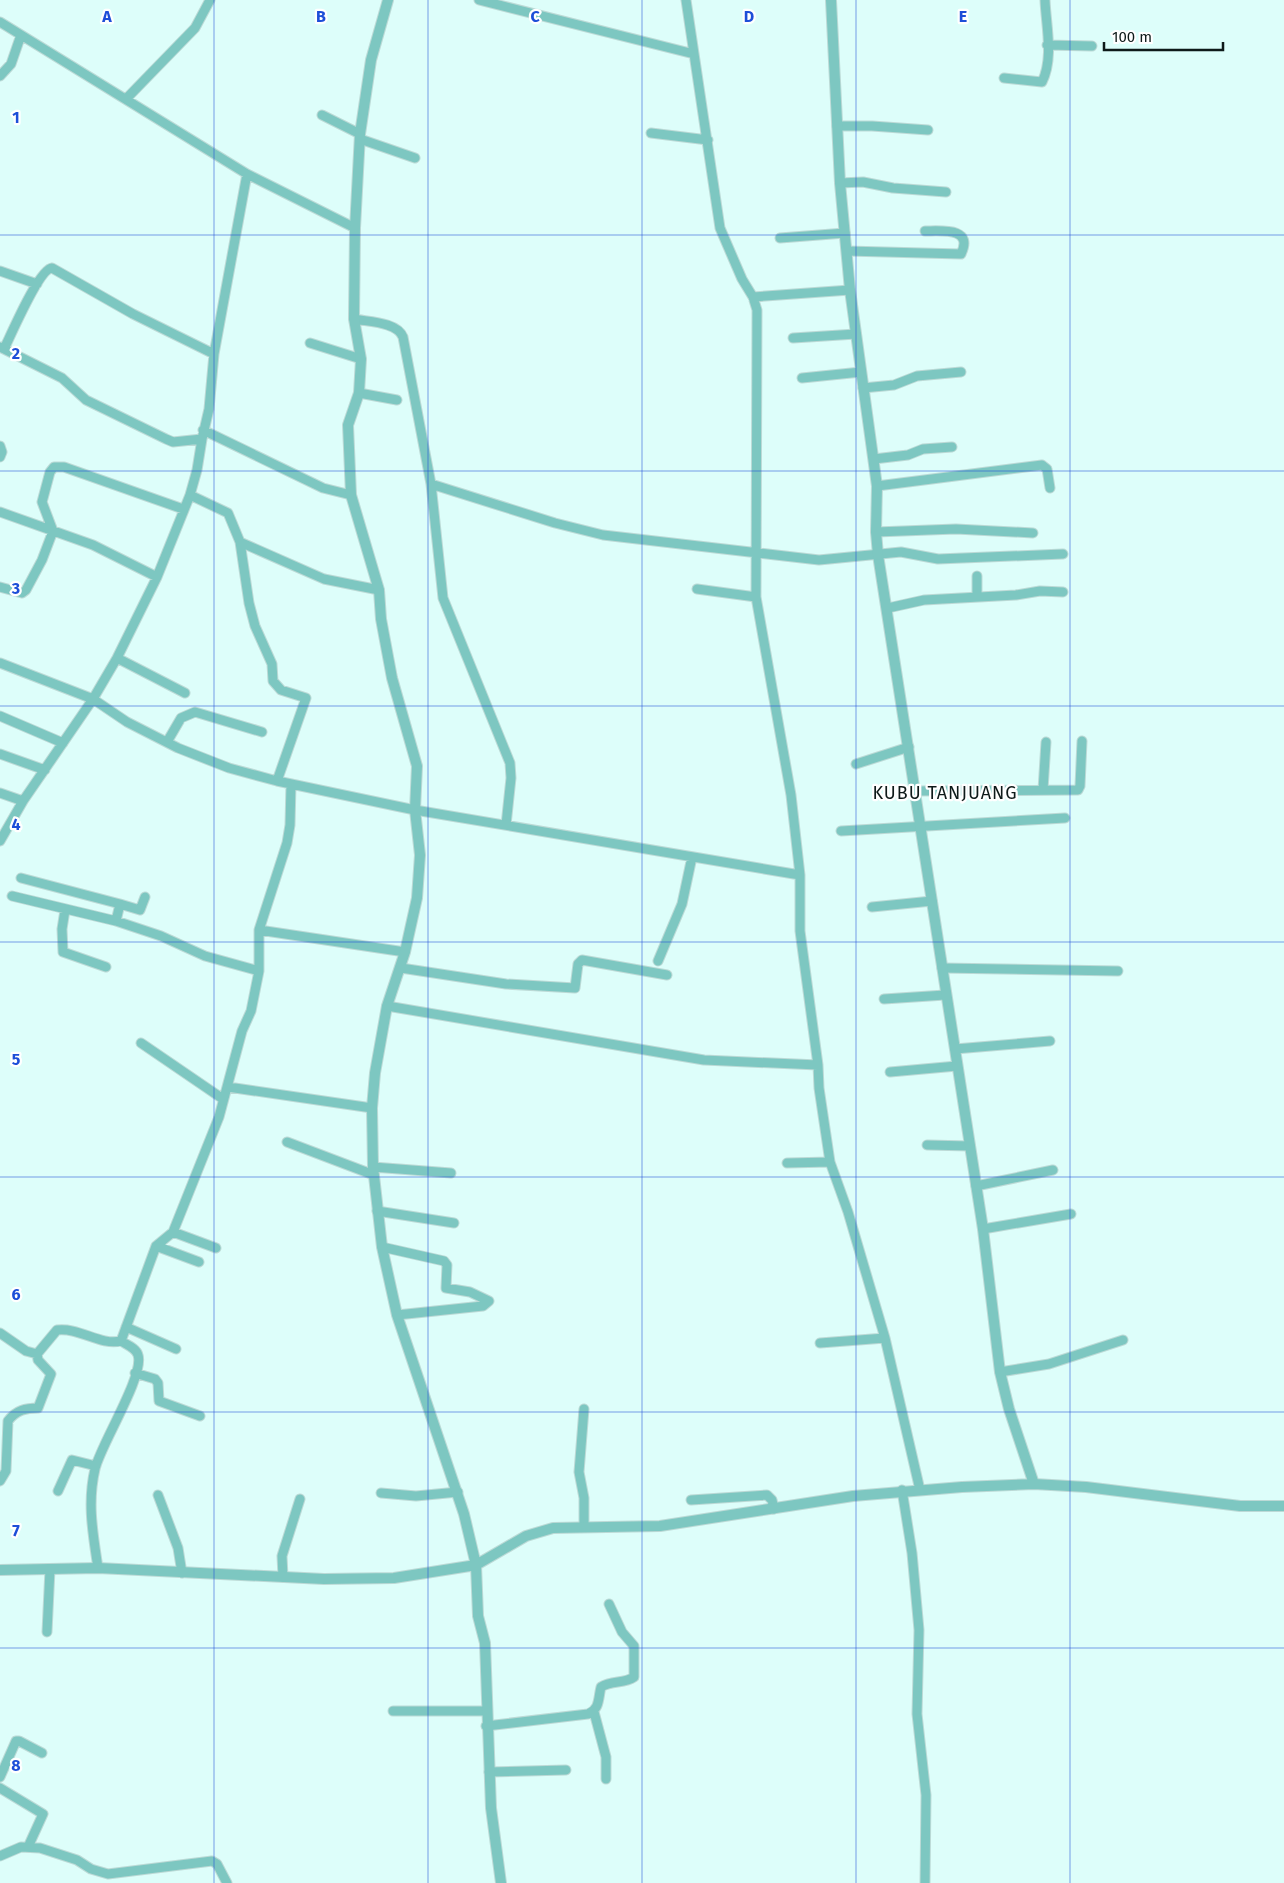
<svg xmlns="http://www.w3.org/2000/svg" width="1284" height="1883" font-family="'Fira Sans',sans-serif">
<rect width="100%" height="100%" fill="#ddfefa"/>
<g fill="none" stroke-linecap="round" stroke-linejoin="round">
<g stroke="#bcdad6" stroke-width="11">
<path id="minor" d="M479 0 694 54
M686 0 720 228 742 279 753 297 757 310 756 597 791 795 800 875V931L818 1065 819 1088 830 1162 848 1212 885 1338 920 1490
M0 22 247 174 355 228
M1047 45 1092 46
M0 76 11 64 21 35
M1004 78 1042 82C1054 58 1046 26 1045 0
M126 99 195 28 210 0
M322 115 360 134
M837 126H872L928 130
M651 133 708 140
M360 139 415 158
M840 183 863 182 893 188 946 192
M780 238 845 233
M847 251 961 254C974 227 941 231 925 231
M0 271 37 284
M753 297 850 290
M354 319C369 322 397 322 403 337L431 484 443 598 510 763 511 778 506 825
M793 338 856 334
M310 343 361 359
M0 347 62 378 86 400 166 439 173 442 202 439
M4 349C11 335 39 269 52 268L133 314 214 354
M802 378 861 372
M863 388 894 385 917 376 961 372
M359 393 397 400
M203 430 323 488 351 495
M0 446 2 452 0 457
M874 459 908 455 923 449 952 447
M431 484 555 523 603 535 819 560 901 552 938 559 1063 554
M877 486 1042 465 1047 469 1050 488
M190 495 228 513 240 542 324 579 379 590
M0 512 93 545 157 577
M876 532 956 529 1033 533
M240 542 249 603 255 626 272 664 273 681 281 690 306 698 277 781
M977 576V597
M0 587 22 593 26 590 42 560 53 531 42 502 50 472 54 467H64L183 509
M697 589 756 597
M888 608 924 600 1016 595 1040 591 1063 592
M117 658 185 693
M0 663 93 699 127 722 178 748 229 768 277 781 415 810 800 875
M0 716 63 743
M167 742 181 718 195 712 262 732
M0 754 45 770
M856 764 909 747
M1043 790 1046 742
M916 791 1078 790 1080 786 1082 741
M0 793 23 801
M841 831 1065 818
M0 841 23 801 93 699 117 658 157 577 190 495 197 470 202 439 209 409 214 354 247 174
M21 878 120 904 116 921
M12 896 116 921 161 936 205 956 259 971
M120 904 140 910 145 897
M872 907 932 901
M65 910 62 929 63 952 106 967
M259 930 405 952
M658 961 682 904 692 857
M401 968 506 984 575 988 578 964 582 960 667 975
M942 968 1118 971
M884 999 945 995
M387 1006 704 1060 818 1065
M141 1043 223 1099
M955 1049 1050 1041
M890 1072 957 1066
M228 1087 372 1108
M287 1142 374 1175
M927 1145 970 1146
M787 1163 830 1162
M373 1167 451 1173
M976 1186 1053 1170
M377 1211 454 1223
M983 1229 1071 1214
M173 1232 216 1248
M156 1246 199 1262
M382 1247 444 1261 447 1265 446 1288 470 1292 489 1301 483 1306 397 1315
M126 1327 176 1349
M0 1333 26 1351 37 1354 57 1330C79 1327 100 1346 121 1341 127 1345 136 1348 138 1355 145 1375 100 1446 95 1469 87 1503 93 1534 98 1568
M121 1341 156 1246 173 1232 219 1117 242 1031 251 1011 259 971V930L287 843 290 825 291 784
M820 1343 885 1338
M1000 1372 1049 1364 1123 1340
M135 1373 155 1379 158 1383 159 1401 200 1416
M584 1409 579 1472 584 1498V1527
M0 1481 6 1471 8 1421C16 1410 26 1408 38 1408L51 1374 38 1360 37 1354
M902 1490 912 1553 919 1630 917 1714 926 1795 925 1883
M58 1491 72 1460 96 1466
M381 1493 416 1496 458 1492
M158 1495 178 1548 182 1573
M691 1500 767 1495 772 1500 774 1509
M283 1577 282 1556 300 1499
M47 1632 50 1569
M393 1711H486
M594 1712 606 1757V1779
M486 1726 588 1714C600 1709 598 1699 601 1687 612 1680 624 1684 634 1677V1646L622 1632 609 1604
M489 1772 566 1770
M0 1777 16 1741H19L42 1753
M0 1788 43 1814 28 1847
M0 1856 21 1847 40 1848 77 1860 91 1869 108 1874 212 1861 217 1864 227 1883"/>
</g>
<g stroke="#bcdad6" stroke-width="12">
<path id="tertiary" d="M388 0 371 60 360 134 355 228 354 319 361 359 359 393 348 425 351 495 379 590 381 619 392 678 417 766 415 810 420 855 417 898 405 952 387 1006 375 1073 372 1108 373 1167 382 1247 397 1315 464 1514 476 1565 478 1616 485 1643 491 1808 501 1883
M831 0 840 183 850 290 877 486 876 532 878 555 983 1229 1000 1372 1009 1409 1034 1484
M0 1570 98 1568 324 1579 394 1578 476 1565 526 1536 553 1528 660 1526 853 1496 962 1487 1034 1484 1086 1487 1240 1506H1284"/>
</g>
<use href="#minor" stroke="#7dc7c1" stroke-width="9"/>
<use href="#tertiary" stroke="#7dc7c1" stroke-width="10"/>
</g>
<path fill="none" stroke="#1d4ed8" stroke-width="1" stroke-opacity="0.55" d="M214 0V1883M428 0V1883M642 0V1883M856 0V1883M1070 0V1883M0 235H1284M0 471H1284M0 706H1284M0 942H1284M0 1177H1284M0 1412H1284M0 1648H1284"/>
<g text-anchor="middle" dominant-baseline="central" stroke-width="4.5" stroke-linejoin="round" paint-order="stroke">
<g font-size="18" letter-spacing="1" fill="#0e1a19" stroke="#fff">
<text x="945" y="793">KUBU TANJUANG</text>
</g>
</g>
<g font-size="16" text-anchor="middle" font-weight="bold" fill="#1d4ed8" stroke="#fff" stroke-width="4.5" stroke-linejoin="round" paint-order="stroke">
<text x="107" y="22">A</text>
<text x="321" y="22">B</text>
<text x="535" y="22">C</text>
<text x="749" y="22">D</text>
<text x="963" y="22">E</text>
<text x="16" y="123">1</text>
<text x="16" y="359">2</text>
<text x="16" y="594">3</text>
<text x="16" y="830">4</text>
<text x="16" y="1065">5</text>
<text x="16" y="1300">6</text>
<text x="16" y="1536">7</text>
<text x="16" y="1771">8</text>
</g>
<path d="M1104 42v8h119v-8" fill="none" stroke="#0e1a19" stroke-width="2.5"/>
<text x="1112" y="42" font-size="15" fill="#0e1a19" stroke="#ffffff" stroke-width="4" paint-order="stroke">100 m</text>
</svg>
